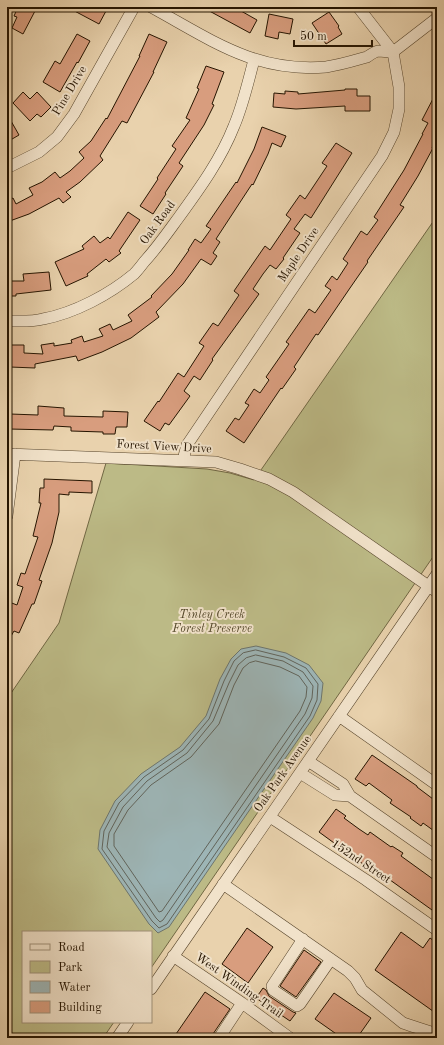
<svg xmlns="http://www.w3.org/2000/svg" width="444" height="1045" font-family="'Old Standard TT',serif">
<rect width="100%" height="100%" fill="#e9d2ad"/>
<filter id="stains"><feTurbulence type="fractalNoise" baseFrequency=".005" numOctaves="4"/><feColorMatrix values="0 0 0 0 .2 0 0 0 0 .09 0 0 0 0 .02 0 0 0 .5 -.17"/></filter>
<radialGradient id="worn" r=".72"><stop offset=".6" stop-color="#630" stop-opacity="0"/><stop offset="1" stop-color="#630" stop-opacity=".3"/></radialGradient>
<path fill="#bcba86" stroke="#706743" d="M437 216V551L151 968V932H23V1022H114L103 1038H7V699L59 623 106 463 207 469 230 473 254 480Z"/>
<path fill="#9db5b6" stroke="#6d756d" d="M256 646 286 653 309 665 323 683 321 701 313 718 169 927 158 933 149 924 98 849 100 830 115 801 141 774 180 747 206 716 220 679 231 659 241 649Z"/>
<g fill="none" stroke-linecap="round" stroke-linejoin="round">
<path stroke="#61645b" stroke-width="1" d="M256 650 284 657 306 668 318 684 317 700 310 716 167 924 159 928 152 921 102 849 104 831 119 803 144 777 183 750 209 719 224 681 234 661 243 653Z
M256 655 283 661 303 672 313 686 312 698 305 714 163 920 160 922 156 918 107 847 109 833 123 807 147 781 187 753 213 721 229 683 238 665 246 658Z
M256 661 280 667 299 676 307 687 306 697 300 711 162 911 159 912 114 846V834L128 810 151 785 191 757 219 724 234 685 243 668 249 663Z"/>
</g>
<path fill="#d89d7e" stroke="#251400" d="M18 7H28L35 11 23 34 12 28 17 17 14 16Z
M67 7H99L106 11 99 24Z
M202 7H234L257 20 250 33Z
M329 12 339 26 338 27 342 34 326 44 312 23Z
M269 14 293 19 290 34 279 32 278 39 265 36Z
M77 34 90 41 78 63 77 62 60 92 43 82 55 61 60 64Z
M149 34 167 42 153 72H154L127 123 122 121 100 156 103 160 80 182 66 192 71 197 63 203 59 198 29 214 7 222V201L13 198 16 204 33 195 29 188 42 182 55 172 60 178 70 171 84 158 79 152 91 141 106 118 107 119 140 56H139Z
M206 66 224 72 212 104 214 105 204 125 179 163 183 166 165 193 166 194 153 214 140 206 158 179 157 178 176 149 172 146 190 120 186 118 199 89 197 88Z
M345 89H357V96H370V111H345V106L296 109 273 107 274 93 285 94V91L298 92V94L345 90Z
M437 91V138L432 148H433L418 176 400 205 404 207 367 261 368 262 350 288 318 335 316 334 294 367 296 369 282 389 281 388 244 443 226 431 235 418 239 420 249 405 245 403 254 389 260 393 269 380 266 377 289 344 286 342 309 309 315 313 331 290 325 286 332 276 337 280 348 263 343 259 361 231 367 235 378 220 374 217 404 170 423 134H422L428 123 422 120Z
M23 92 30 99 37 92 51 107 41 117 37 114 30 121 13 103Z
M7 114 19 135 7 142Z
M262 127 286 136 281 147 272 143 268 154 253 185 252 184 216 239 220 242 213 253 217 256 211 265 201 259 183 284 156 312 159 317 131 338 102 352 78 361 76 356 35 364V368L10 367 11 345H24V353L43 354 41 345 54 343V346L72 343 71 340 82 336 84 342 103 336 99 329 110 324 113 330 132 321 128 315 152 297 151 296 172 274 189 250H188L195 239 201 243 211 229 206 226 236 182 237 183 254 149Z
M336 143 352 153 311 218 305 214 294 229 300 233 283 258 284 259 276 269 270 265 263 274 253 289 259 294 212 359 213 360 200 380 194 376 184 391 190 396 169 425 165 423 160 431 144 421 158 401 159 402 178 373 184 377 204 346 199 343 213 323 218 326 239 295 234 291 265 246 270 250 291 219 286 215 300 195 305 199 327 166 322 163Z
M128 212 140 220 119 251 121 253 109 262 106 259 87 274 88 276 66 286 55 262 84 249 82 246 94 236 100 243 108 237 110 239Z
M49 272 51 290 16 294V296H7V281H24L23 274Z
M38 406 64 408V416L103 417V411L128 412 127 427H116L115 434H103V432L71 431V427L54 426 53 430 9 429 10 414 38 415Z
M44 479 92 481V493L69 492V495L59 494V512L52 543 39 580 42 581 34 604H32L19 633 14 631 7 643V624L11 616 7 615V607L9 602 17 605 23 587 17 585 21 573 25 574 38 537 33 536 41 503H39L40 488H44Z
M372 755 417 786V787L437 802V833L423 823 421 826 410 818 411 817 390 803 392 800 369 783 366 786 355 779Z
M336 809 346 816 344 818 359 829 368 835 370 832 391 847 392 846 403 853 401 856 437 882V903L432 910 365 862 363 864 319 832Z
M247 928 273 947 248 983 222 964Z
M401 932 423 948 430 938 437 943V1014L375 970Z
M304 950 321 962 296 997 280 986Z
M263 988 266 990 269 996 293 1012 296 1013 290 1021 256 998Z
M205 992 230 1009 213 1034 212 1038H182L176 1034Z
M334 993 371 1018 357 1038H342L315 1019Z"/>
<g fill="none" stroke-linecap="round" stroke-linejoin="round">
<g stroke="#56442b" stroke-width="12">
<path id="minor" d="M151 7C210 39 255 73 326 67 340 65 353 61 367 57 370 55 374 52 378 51 382 51 388 52 393 52L437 18
M7 168 39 152 57 137 74 114 134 7
M7 321C19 321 32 322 43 319 75 313 110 294 134 274 138 270 141 266 144 262 157 248 168 232 179 217 200 188 221 159 234 126 243 105 248 82 254 60
M7 454 216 462 240 469 269 479 293 492 437 592
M183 460 187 445 382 156 394 132 399 109V87L393 52 358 7
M7 516 15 454
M339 716 437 785
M308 761 343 784 350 796 437 857
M300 773 335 795 350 796
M270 817 366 880 437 930
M223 884 348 971 355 978 362 990 403 1023C414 1027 426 1030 437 1034
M303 939 272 986 273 990 297 1006 300 1004 331 959
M173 956 242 1003 290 1038
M151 989 437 574
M7 1036 9 1038
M117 1038 128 1022
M219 1038 242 1003"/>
</g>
<use href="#minor" stroke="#f1e2ca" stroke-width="11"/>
</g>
<g text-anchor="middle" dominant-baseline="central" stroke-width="4" stroke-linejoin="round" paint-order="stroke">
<g font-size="12" fill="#251400" stroke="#f1e2ca">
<text transform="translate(70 91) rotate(-59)">Pine Drive</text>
<text transform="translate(158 223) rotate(-54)">Oak Road</text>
<text transform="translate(299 255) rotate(-56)">Maple Drive</text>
<text transform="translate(164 447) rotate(3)">Forest View Drive</text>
<text transform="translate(283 774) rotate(-55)">Oak Park Avenue</text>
<text transform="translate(361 862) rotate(34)">152nd Street</text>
<text transform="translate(239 986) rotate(35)">West Winding Trail</text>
</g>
<g font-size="12" font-style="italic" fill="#524628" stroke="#f1e2ca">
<text x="212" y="615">Tinley Creek<tspan x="212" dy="14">Forest Preserve</tspan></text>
</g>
</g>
<rect width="444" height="1045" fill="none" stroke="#e9d2ad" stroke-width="24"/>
<rect x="8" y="8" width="428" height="1029" fill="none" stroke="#251400" stroke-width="2"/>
<rect x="12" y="12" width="420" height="1021" fill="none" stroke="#251400"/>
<rect x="22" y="931" width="130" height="92" fill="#f1e2ca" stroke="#9f9079"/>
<rect x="30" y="944" width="20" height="6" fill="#f1e2ca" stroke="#9f9079"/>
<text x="58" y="951" font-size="12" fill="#251400">Road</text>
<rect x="30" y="961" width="20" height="12" fill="#bcba86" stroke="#9f9079"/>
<text x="58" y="971" font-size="12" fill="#251400">Park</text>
<rect x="30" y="981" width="20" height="12" fill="#9db5b6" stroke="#9f9079"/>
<text x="58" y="991" font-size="12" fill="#251400">Water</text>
<rect x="30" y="1001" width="20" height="12" fill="#d89d7e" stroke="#9f9079"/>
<text x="58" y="1011" font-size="12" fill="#251400">Building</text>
<path d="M294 40v6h78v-6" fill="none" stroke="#251400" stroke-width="2"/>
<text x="300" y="40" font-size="12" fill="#251400" stroke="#f1e2ca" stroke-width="3" paint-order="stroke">50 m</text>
<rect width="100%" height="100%" filter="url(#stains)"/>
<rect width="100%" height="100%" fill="url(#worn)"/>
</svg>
